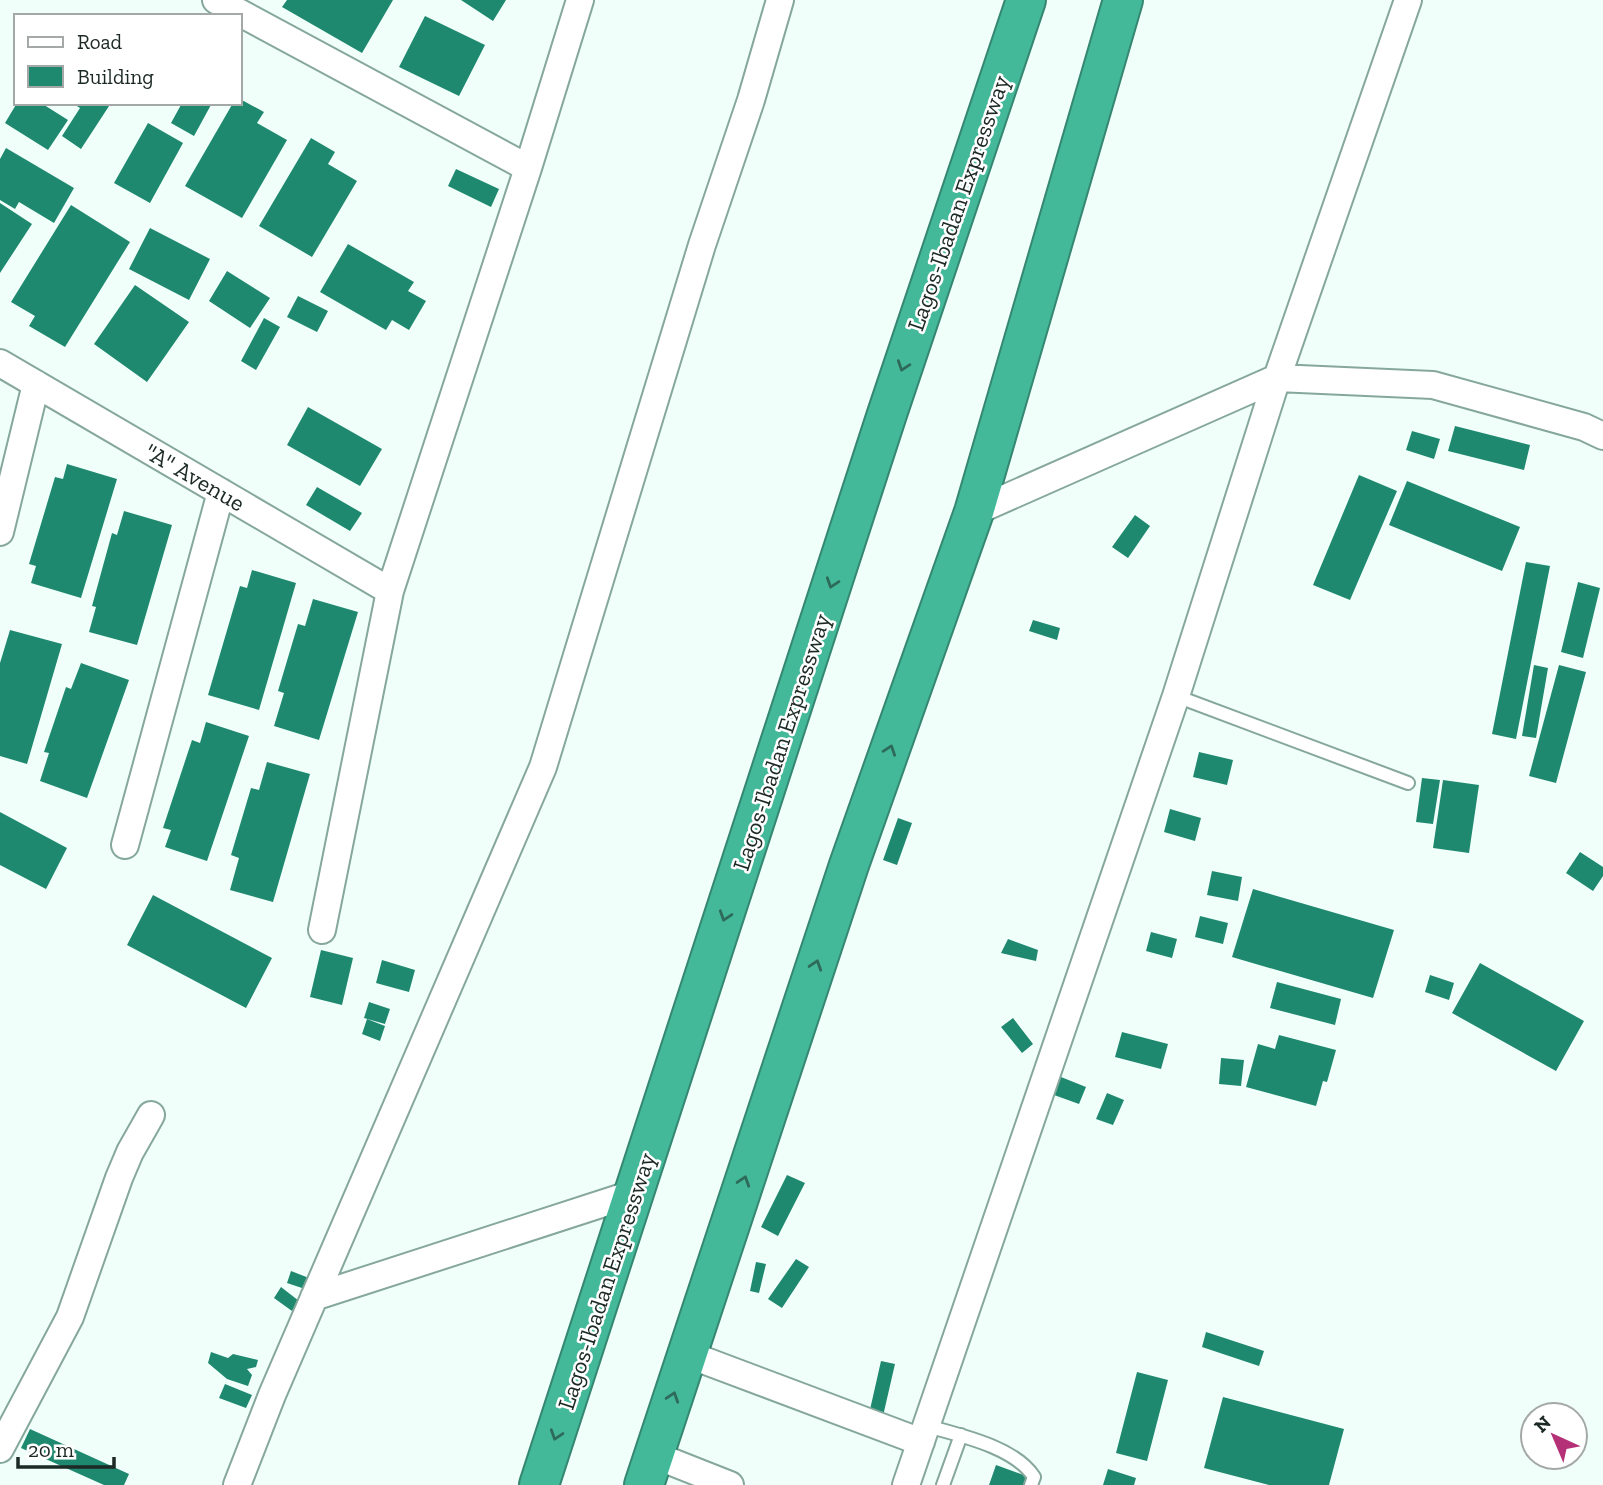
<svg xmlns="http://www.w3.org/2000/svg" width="1603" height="1485" font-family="'Zilla Slab',serif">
<rect width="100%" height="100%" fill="#f1fffa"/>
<path fill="#1f8970" d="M287 0H393L362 53 282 7Z
M461 0H506L493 21Z
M425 16 485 45 459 96 399 67Z
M240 99 264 112 257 123 287 140 242 218 185 186 233 103H240Z
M17 103H41L68 120 48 150 5 123Z
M72 103H111L81 149 62 136 80 108Z
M182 103H212L194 136 171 123Z
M148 123 183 143 150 203 114 183Z
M311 138 335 152 328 164 357 181 312 257 259 226Z
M6 148 74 188 54 223 19 202 15 209 0 200V159Z
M456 169 499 189 491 207 448 186Z
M0 203 32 224 0 273Z
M71 205 130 242 65 347 29 326 35 316 11 302Z
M150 228 210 259 189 300 129 269Z
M348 244 414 282 408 291 426 301 409 330 392 320 386 330 320 292Z
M227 271 270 298 250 328 209 301Z
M135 285 189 322 147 382 94 344Z
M298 296 328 311 317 332 287 317Z
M264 318 280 327 256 370 241 361Z
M308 407 382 449 360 486 287 445Z
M1455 426 1530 445 1524 470 1448 451Z
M1412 431 1440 439 1434 459 1406 450Z
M67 464 117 479 81 598 31 583 36 566 29 564 55 477 63 479Z
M1359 475 1397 491 1350 600 1313 585Z
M1407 481 1520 527 1502 571 1389 525Z
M317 487 362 513 350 531 306 505Z
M124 511 172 525 137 645 89 632 96 607 92 606 112 533 117 535Z
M1135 515 1150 526 1128 558 1112 547Z
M1526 562 1550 566 1516 739 1492 734Z
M252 570 296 583 259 710 208 695 240 586 247 588Z
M1578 582 1600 588 1583 658 1561 652Z
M313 599 358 612 319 740 274 726 284 693 278 691 298 624 305 626Z
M1033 620 1060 628 1057 640 1029 631Z
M10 630 62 644 27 764 0 756V663Z
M81 663 129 680 87 798 40 781 49 753 44 752 66 687 71 689Z
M1534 665 1548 668 1536 738 1522 736Z
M1559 665 1586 672 1556 783 1529 776Z
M206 722 249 736 207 861 165 847 171 830 163 828 192 740 200 743Z
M1199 752 1233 760 1227 785 1193 777Z
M267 762 310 774 273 902 230 890 239 858 231 855 251 788 259 790Z
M1422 778 1440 780 1433 824 1416 822Z
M1443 780 1479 785 1469 853 1433 848Z
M1170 809 1201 818 1195 841 1164 832Z
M0 812 67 848 46 889 0 865Z
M898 818 912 823 897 865 883 860Z
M1580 852 1603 867V876L1593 891 1566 873Z
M1212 871 1242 877 1238 901 1207 895Z
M1253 889 1394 930 1373 998 1232 957Z
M153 895 272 958 246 1008 127 945Z
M1200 916 1228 923 1223 944 1195 937Z
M1151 932 1177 939 1172 958 1146 951Z
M1008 939 1038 950 1036 961 1001 953Z
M321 950 353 958 342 1005 310 997Z
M382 960 415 970 409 992 376 983Z
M1480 963 1584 1021 1556 1071 1452 1013Z
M1430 975 1454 983 1449 1000 1425 992Z
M1277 982 1341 999 1335 1025 1270 1008Z
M369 1002 390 1009 385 1024 364 1018Z
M1013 1018 1033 1044 1022 1053 1001 1027Z
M367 1019 385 1026 380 1041 362 1034Z
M1122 1032 1168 1044 1161 1069 1115 1057Z
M1279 1035 1336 1050 1327 1082 1323 1081 1316 1106 1246 1087 1258 1044 1275 1049Z
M1221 1058 1244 1060 1241 1086 1219 1084Z
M1061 1077 1086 1087 1079 1104 1054 1095Z
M1107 1093 1124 1100 1113 1125 1096 1119Z
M787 1175 805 1183 778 1236 761 1227Z
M796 1259 809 1267 782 1308 768 1299Z
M756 1262 766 1264 759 1293 750 1291Z
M291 1271 309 1278 305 1289 287 1283Z
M281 1287 299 1301 292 1311 274 1298Z
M1206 1332 1264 1351 1259 1366 1202 1347Z
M211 1352 228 1358 233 1354 258 1360 256 1367 247 1369 252 1375 248 1386 227 1379 208 1363Z
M881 1361 895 1364 883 1416 869 1414Z
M1137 1372 1168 1380 1147 1461 1116 1453Z
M225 1384 252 1395 246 1408 219 1398Z
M1223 1397 1344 1429 1329 1485H1269L1204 1468Z
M30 1429 129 1474 124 1485H104L21 1448Z
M996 1465 1032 1478 1029 1485H989Z
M1108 1469 1136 1478 1134 1485H1103Z"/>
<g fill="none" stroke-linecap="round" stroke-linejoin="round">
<g stroke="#86a79c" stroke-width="16">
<path id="service" d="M1176 696 1408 783
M927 1426C959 1435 1015 1447 1034 1477L1031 1485
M943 1485 961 1435"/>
</g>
<g stroke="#86a79c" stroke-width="30">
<path id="minor" d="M216 0 528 168
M0 363 390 591
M974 512 1277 378 1433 385 1584 427 1603 436
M0 532 36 384
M125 845 221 492
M322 930 390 591 528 168 580 0
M314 1297 635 1193
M687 1354 921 1442
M0 1449 70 1317 119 1178 130 1152 151 1115
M654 1455 730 1485
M237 1485 272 1395 543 767 702 245 751 100 780 0
M906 1485 1176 696 1277 378 1408 0"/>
</g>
<g stroke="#358771" stroke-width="42">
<path id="motorway" d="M539 1485 887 414 1026 0
M644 1485 849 865 974 512 1123 0"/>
</g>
<use href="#service" stroke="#fff" stroke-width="12"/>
<use href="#minor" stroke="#fff" stroke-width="26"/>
<use href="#motorway" stroke="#43b99a" stroke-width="38"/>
</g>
<defs><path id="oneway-chevron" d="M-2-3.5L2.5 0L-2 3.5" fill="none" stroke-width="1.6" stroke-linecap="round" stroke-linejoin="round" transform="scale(1.75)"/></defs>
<g stroke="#2e6a59">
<use href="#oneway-chevron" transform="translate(903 366) rotate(109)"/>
<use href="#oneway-chevron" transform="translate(832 583) rotate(108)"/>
<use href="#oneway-chevron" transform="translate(890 750) rotate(-71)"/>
<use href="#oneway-chevron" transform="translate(725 916) rotate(108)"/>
<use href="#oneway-chevron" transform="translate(816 965) rotate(-72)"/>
<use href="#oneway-chevron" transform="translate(744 1181) rotate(-72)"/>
<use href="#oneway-chevron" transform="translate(673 1397) rotate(-72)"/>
<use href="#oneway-chevron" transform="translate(556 1435) rotate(108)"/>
</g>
<g text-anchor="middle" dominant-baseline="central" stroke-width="5" stroke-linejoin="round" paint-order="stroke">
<g font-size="24" fill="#1c2924" stroke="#fff">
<text transform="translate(958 203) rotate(-71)">Lagos-Ibadan Expressway</text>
<text transform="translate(195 477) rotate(30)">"A" Avenue</text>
<text transform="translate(781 742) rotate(-72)">Lagos-Ibadan Expressway</text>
<text transform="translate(606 1281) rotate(-72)">Lagos-Ibadan Expressway</text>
</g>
</g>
<rect x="14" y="14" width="228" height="91" fill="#ffffff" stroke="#a4a9a7" stroke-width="2"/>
<rect x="28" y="37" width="35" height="10" fill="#ffffff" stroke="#a4a9a7" stroke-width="2"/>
<text x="77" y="49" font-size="21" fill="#1c2924">Road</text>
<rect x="28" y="66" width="35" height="21" fill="#1f8970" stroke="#a4a9a7" stroke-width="2"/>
<text x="77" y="84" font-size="21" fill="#1c2924">Building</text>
<g transform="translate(1554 1436) rotate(316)"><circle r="33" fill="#ffffff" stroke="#a4a9a7" stroke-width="2"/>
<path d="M0-5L12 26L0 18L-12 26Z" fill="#b53177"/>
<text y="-10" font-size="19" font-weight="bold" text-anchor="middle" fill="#1c2924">N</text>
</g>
<path d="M18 1457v10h96v-10" fill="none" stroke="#1c2924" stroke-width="3.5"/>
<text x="28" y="1457" font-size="21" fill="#1c2924" stroke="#ffffff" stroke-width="5" paint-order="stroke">20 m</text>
</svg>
